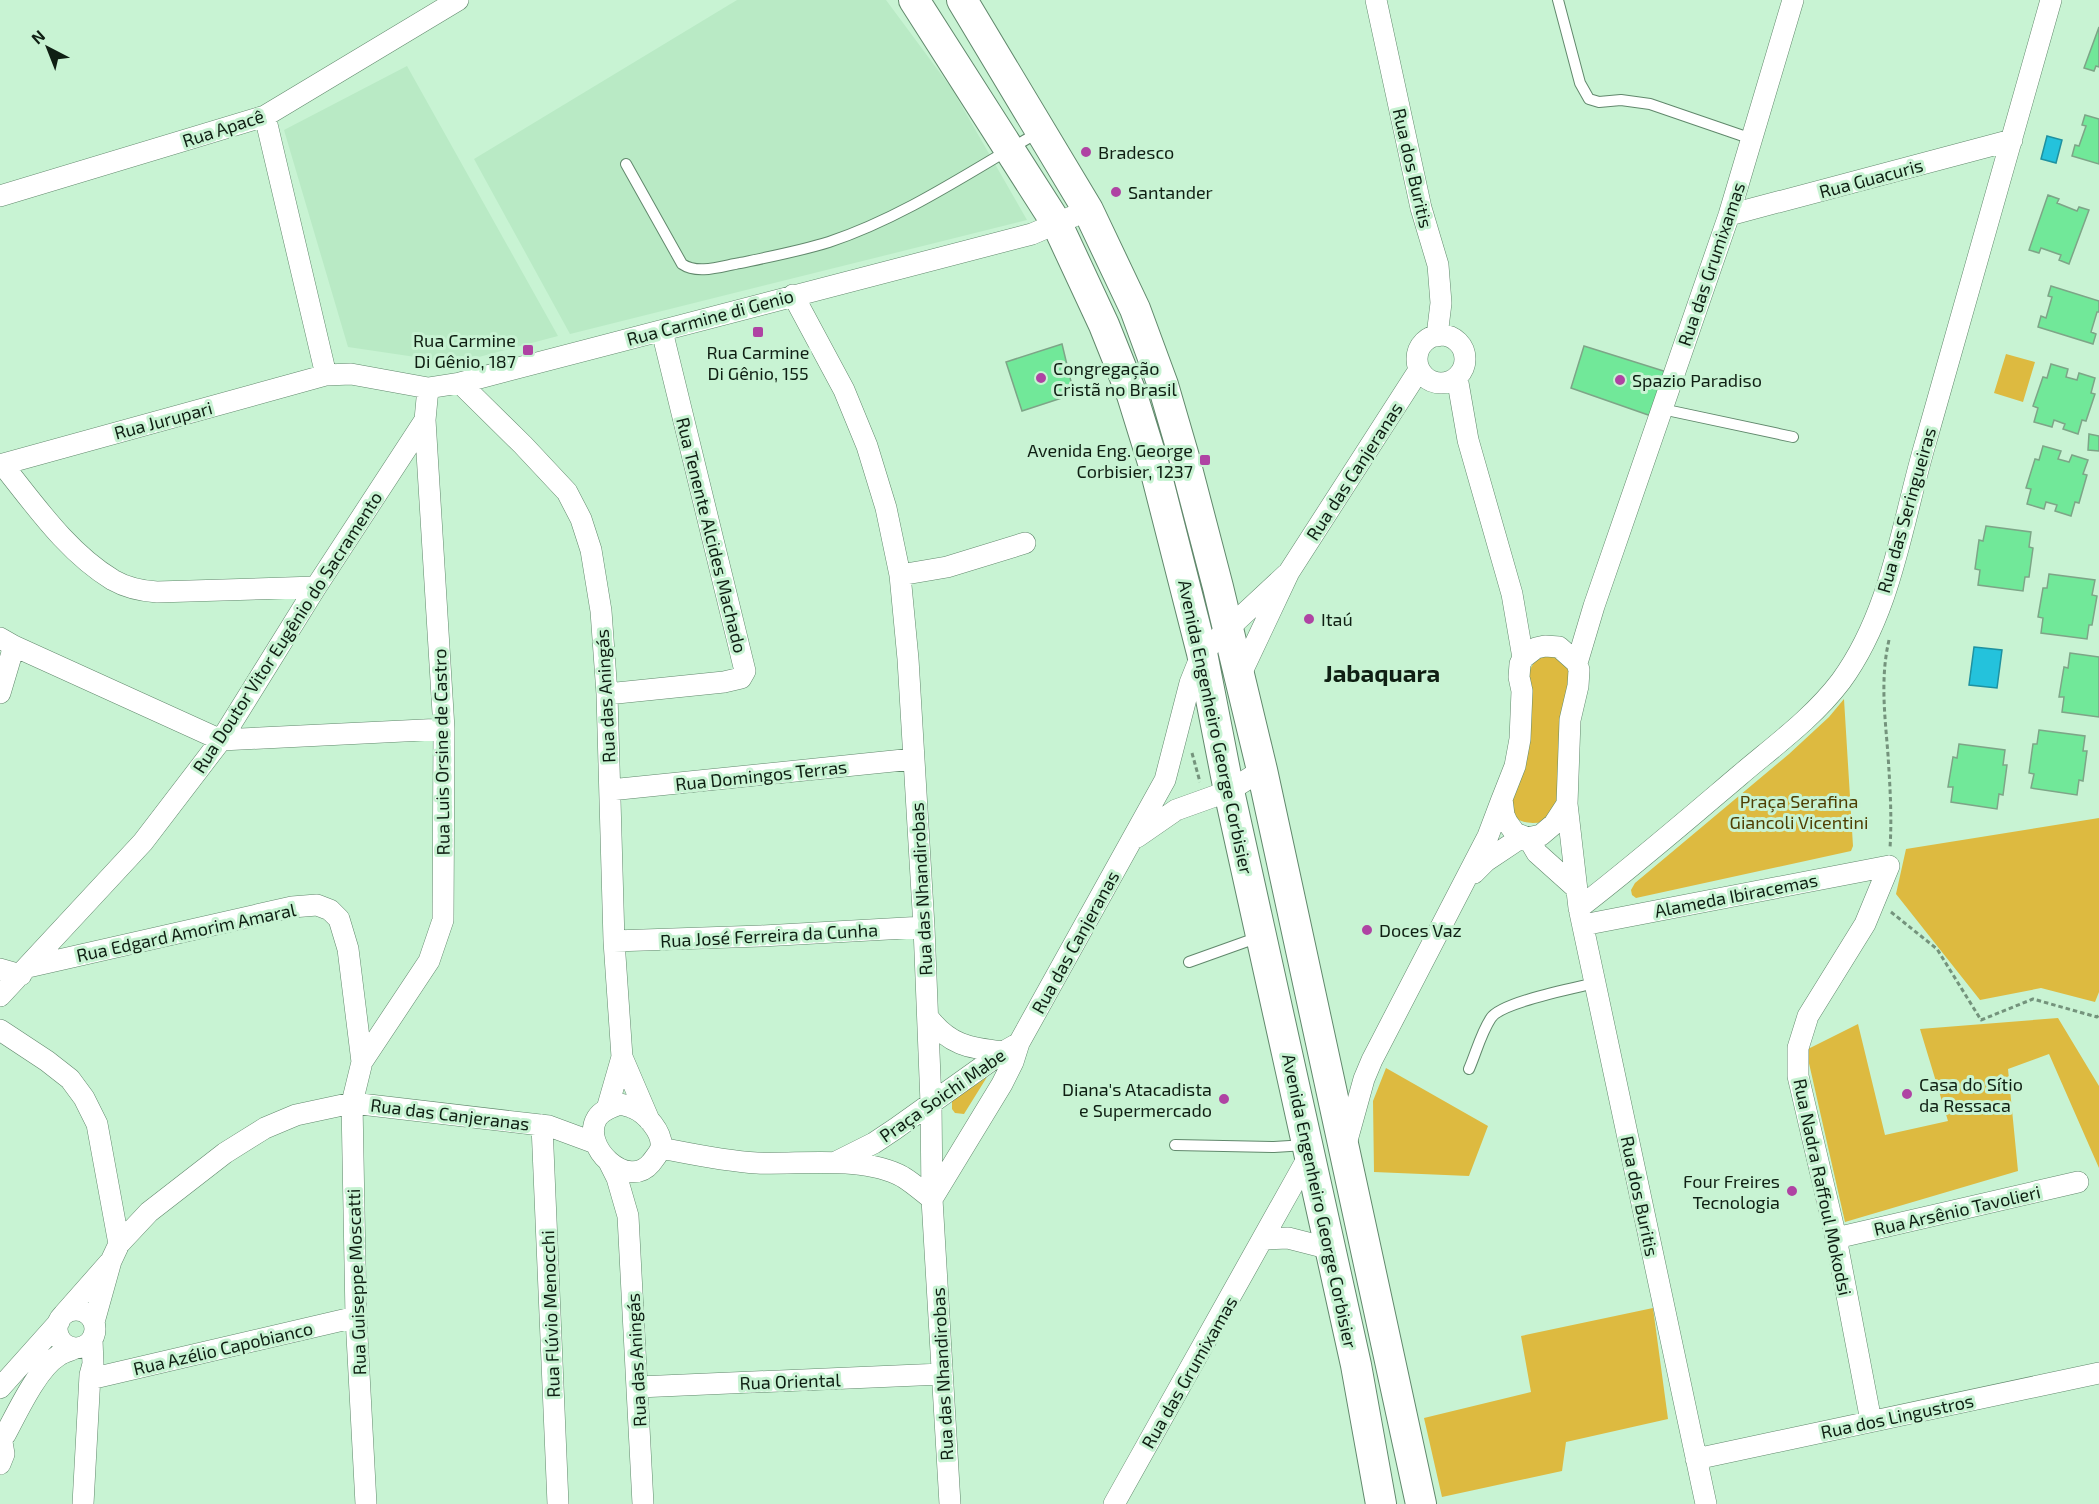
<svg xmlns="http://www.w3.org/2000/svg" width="2099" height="1504" font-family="'Exo 2',sans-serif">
<rect width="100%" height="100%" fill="#c8f3d3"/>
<path fill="#b9eac5" d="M737 0H886L952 89 1027 220 570 334 474 159Z
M407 66 558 336 456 363 348 347 284 130Z"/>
<path fill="#ddba40" d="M2006 354 2035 362 2023 402 1994 393Z
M1556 653 1573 670 1560 803 1543 822C1531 824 1516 824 1512 810 1508 798 1524 776 1526 762 1530 733 1524 702 1529 674 1530 667 1534 663 1538 658Z
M1844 699 1853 846 1851 851 1636 898 1632 895 1631 890 1635 883 1789 754 1829 717Z
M2099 818V992L2095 1002 2041 988 1980 1000 1896 894 1906 849Z
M2058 1018 2099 1086V1168L2049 1054 2008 1069 2018 1171 1845 1222 1806 1050 1858 1024 1885 1135 1948 1121 1920 1029Z
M1386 1068 1488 1126 1469 1176 1374 1172 1373 1101Z
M987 1077 964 1114 955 1113 952 1109V1101Z
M1653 1308 1668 1419 1566 1442 1562 1471 1442 1497 1424 1418 1531 1392 1521 1336Z"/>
<path fill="#24c2dc" stroke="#1e91a0" stroke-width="1.5" d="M2047 136 2062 140 2056 163 2041 159Z
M1974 647 2002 650 1997 688 1969 685Z"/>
<path fill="#71e899" stroke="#7da587" stroke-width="1.5" d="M2099 27V67L2096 66 2094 71 2084 68Z
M2085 115 2099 119V164L2072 156 2075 145 2079 146 2086 126 2082 125Z
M2048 195 2059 199 2057 203 2077 211 2079 207 2089 210 2069 264 2059 260 2061 255 2041 248 2039 253 2029 250Z
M2051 286 2099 301V312H2097L2091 332 2096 334 2093 344 2038 327 2041 316 2046 318 2052 297 2048 296Z
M1062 344 1074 394 1022 411 1006 362Z
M1584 346 1670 373 1654 417 1571 388Z
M2051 364 2068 369 2066 377 2077 380 2079 373 2095 378 2091 393 2095 394 2086 421 2082 420 2078 434 2063 429 2065 424 2054 420 2052 427 2034 422 2038 408 2033 406 2043 377 2047 378Z
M2089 434 2099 436V451L2088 450Z
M2043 446 2061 451 2058 459 2069 462 2072 455 2088 460 2083 474 2087 475 2079 503 2075 502 2071 516 2055 511 2057 505 2046 502 2044 509 2027 504 2031 489 2026 488 2035 459 2039 460Z
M1986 526 2031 532 2029 547 2033 548 2029 577H2025L2023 591 1978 585 1980 570 1975 569 1979 540 1983 541Z
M2049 574 2095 580 2092 595 2097 596 2092 625H2089L2087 639 2041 633 2043 618 2038 617 2043 588H2047Z
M2070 653 2099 657V717L2062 712 2064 697H2059L2064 667 2068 668Z
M2039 730 2085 736 2083 751H2087L2083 781 2079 780 2077 795 2031 788 2034 774 2029 773 2033 744H2037Z
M1959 744 2005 750 2003 765H2007L2003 795 1999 794 1997 809 1951 802 1953 787H1948L1953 757 1957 758Z"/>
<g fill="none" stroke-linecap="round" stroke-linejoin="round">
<g stroke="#61886c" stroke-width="12">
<path id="lane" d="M1558 0 1580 83 1589 99 1599 102 1621 100 1650 104 1752 139
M626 164 682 264C698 275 722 266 740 263 769 257 800 251 829 242 904 217 971 171 1039 132
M1662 409 1793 437
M1189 962 1259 937
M1469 1069C1476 1053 1481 1033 1491 1018 1501 1002 1575 988 1595 983
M1175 1145 1274 1147 1306 1145"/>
</g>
<g stroke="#61886c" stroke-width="22">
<path id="street" d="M1376 0 1421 208 1438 265 1441 303 1437 336
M265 116 326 375
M0 196 265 116 458 0
M1729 215 2012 140
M793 295 844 390 867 446 886 508 900 575 908 659 924 927 931 1103 932 1199 950 1504
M1417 359a24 24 0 1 1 48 0a24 24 0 1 1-48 0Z
M1457 377 1468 440 1512 594 1523 658
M460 383 523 445 567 492 581 519 591 550 601 611 607 694 614 941 622 1057 607 1109
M2 464C35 505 67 552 113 580 127 588 142 591 157 592L316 587
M0 465 326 375 351 374 428 388 460 383 1032 234 1088 210
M900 575 947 567 1025 543
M0 638 14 646 221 740 444 729
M1545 646 1559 647 1577 663 1579 670 1578 686 1570 720 1567 804 1554 824 1541 835 1528 838 1515 833 1507 822 1504 815 1502 799 1515 766 1520 739 1522 691 1519 677 1520 664 1523 658 1536 648Z
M1577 663 1594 606 1729 215 1793 0
M1239 678 1289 572 1419 370
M0 693 14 646
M607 694 724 682 741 678 745 671 662 331
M610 790 913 759
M1567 804 1579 908 1706 1504
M1137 837 1176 810 1229 791 1262 770
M1528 838 1537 853 1576 888
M1474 873 1486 861 1522 837
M1579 908C1635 865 1687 820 1740 775 1774 746 1813 718 1841 681 1892 611 1902 522 1926 441 1968 294 2010 147 2051 0
M1583 925 1889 866
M614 941 761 936 924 927
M28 967 292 907 317 905 330 910 339 919 348 949 362 1062 352 1103 356 1317 366 1504
M0 969 21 975
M0 996 143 842 221 740 316 587 425 420 428 388
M928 1017C949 1045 969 1048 1003 1052
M0 1030 47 1061 70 1079 84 1098 97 1124 119 1244
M622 1057 649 1120
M362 1062 429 961 443 920 444 729 425 420
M620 1104C624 1105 629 1106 633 1108 646 1113 663 1133 661 1147 660 1152 654 1159 651 1163 628 1191 580 1146 597 1118 602 1110 612 1107 620 1104Z
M542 1125 558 1504
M1346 1144 1364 1079 1372 1060 1488 836 1502 799
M661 1148C692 1154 724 1161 757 1163 800 1165 864 1155 903 1177 913 1183 923 1192 932 1199L1002 1084 1013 1062 1019 1043 1165 780 1190 683 1202 653 1289 572
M609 1162 617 1178 628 1216 643 1504
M836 1162 874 1143 895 1129 1003 1052 1019 1043
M1836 1238 2078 1182
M1264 1239 1288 1238 1331 1249
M57 1329a19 19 0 1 1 38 0a19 19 0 1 1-38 0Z
M64 1314 109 1263
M94 1322 111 1261 119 1244 149 1212 225 1153 265 1128 296 1115 352 1103 549 1126 595 1143
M90 1379 356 1317
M638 1387 942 1374
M0 1388 59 1322
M1871 1421 1836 1238 1798 1076V1048L1808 1016 1865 924 1889 866
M5 1435C17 1413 37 1369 58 1356 63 1352 70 1351 76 1348
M1696 1459 2099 1373
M0 1464 4 1454 2 1442
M83 1504 90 1375 93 1364 92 1340
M1114 1504 1310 1154"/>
</g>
<g stroke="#61886c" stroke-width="32">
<path id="secondary" d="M914 0 1057 224 1104 325 1132 395 1155 469 1202 653 1229 791 1356 1365 1381 1504
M962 0 1088 210 1135 309 1163 385 1184 457 1218 587 1262 770 1421 1504"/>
</g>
<path stroke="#74937c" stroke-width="3" stroke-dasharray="4.5 3" stroke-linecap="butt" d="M1889 640C1880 679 1885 716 1888 755 1890 786 1892 817 1890 848
M1192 753 1200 782
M1891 912 1937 949 1981 1020 2033 999 2097 1017 2099 1015"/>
<use href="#lane" stroke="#fff" stroke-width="10"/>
<use href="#street" stroke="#fff" stroke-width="21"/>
<use href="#secondary" stroke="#fff" stroke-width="30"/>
</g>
<g fill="#af43a3" stroke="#c8f3d3" stroke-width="2">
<circle cx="1086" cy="152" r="6"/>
<circle cx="1116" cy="192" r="6"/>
<rect x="752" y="326" width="12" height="12" rx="3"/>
<rect x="522" y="344" width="12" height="12" rx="3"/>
<circle cx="1041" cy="378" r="6"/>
<circle cx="1620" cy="380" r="6"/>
<rect x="1199" y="454" width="12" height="12" rx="3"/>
<circle cx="1309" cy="619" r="6"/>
<circle cx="1367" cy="930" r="6"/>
<circle cx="1907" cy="1094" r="6"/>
<circle cx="1224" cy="1099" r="6"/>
<circle cx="1792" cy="1191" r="6"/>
</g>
<g text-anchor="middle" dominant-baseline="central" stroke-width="6" stroke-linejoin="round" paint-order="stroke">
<g font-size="18" fill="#0f1f13" stroke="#c8f3d3">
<text transform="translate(223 128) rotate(-18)">Rua Apacê</text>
<text transform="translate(1413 168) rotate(77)">Rua dos Buritis</text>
<text transform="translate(1871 178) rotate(-15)">Rua Guacuris</text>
<text transform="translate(1711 264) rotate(-71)">Rua das Grumixamas</text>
<text transform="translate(710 317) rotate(-15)">Rua Carmine di Genio</text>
<text transform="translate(163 420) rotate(-15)">Rua Jurupari</text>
<text transform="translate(1354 471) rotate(-57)">Rua das Canjeranas</text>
<text transform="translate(1906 510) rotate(-74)">Rua das Seringueiras</text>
<text transform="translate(712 535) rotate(76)">Rua Tenente Alcides Machado</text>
<text transform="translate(287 632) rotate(-57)">Rua Doutor Vitor Eugênio do Sacramento</text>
<text transform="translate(605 696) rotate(-93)">Rua das Aningás</text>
<text transform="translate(1216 727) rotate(78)">Avenida Engenheiro George Corbisier</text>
<text transform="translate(441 752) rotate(-91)">Rua Luis Orsine de Castro</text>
<text transform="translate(761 775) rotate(-6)">Rua Domingos Terras</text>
<text transform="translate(921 889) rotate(-93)">Rua das Nhandirobas</text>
<text transform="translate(1736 895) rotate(-11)">Alameda Ibiracemas</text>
<text transform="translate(186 932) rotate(-12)">Rua Edgard Amorim Amaral</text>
<text transform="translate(769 935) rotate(-3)">Rua José Ferreira da Cunha</text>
<text transform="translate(1075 942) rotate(-61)">Rua das Canjeranas</text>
<text transform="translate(942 1095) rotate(-35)">Praça Soichi Mabe</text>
<text transform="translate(450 1114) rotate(7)">Rua das Canjeranas</text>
<text transform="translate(1823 1187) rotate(78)">Rua Nadra Raffoul Mokodsi</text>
<text transform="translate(1640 1196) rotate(78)">Rua dos Buritis</text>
<text transform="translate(1320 1201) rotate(78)">Avenida Engenheiro George Corbisier</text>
<text transform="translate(1957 1210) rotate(-13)">Rua Arsênio Tavolieri</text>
<text transform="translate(356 1282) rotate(-92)">Rua Guiseppe Moscatti</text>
<text transform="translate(550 1314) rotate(-92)">Rua Flúvio Menocchi</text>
<text transform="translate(223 1348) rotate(-13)">Rua Azélio Capobianco</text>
<text transform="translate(636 1360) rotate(-93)">Rua das Aningás</text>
<text transform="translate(1189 1372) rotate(-60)">Rua das Grumixamas</text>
<text transform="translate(942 1374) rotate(-93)">Rua das Nhandirobas</text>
<text transform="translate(790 1381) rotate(-2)">Rua Oriental</text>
<text transform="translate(1897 1416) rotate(-12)">Rua dos Lingustros</text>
</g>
<g font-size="18" fill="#0f1f13" stroke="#c8f3d3" text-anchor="start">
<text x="1098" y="152">Bradesco</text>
<text x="1128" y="192">Santander</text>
<text x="516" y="340" text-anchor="end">Rua Carmine<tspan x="516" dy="21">Di Gênio, 187</tspan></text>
<text x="758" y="352" text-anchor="middle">Rua Carmine<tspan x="758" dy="21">Di Gênio, 155</tspan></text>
<text x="1053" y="368">Congregação<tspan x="1053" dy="21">Cristã no Brasil</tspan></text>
<text x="1632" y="380">Spazio Paradiso</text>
<text x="1193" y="450" text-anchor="end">Avenida Eng. George<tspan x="1193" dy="21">Corbisier, 1237</tspan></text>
<text x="1321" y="619">Itaú</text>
<text x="1379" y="930">Doces Vaz</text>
<text x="1919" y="1084">Casa do Sítio<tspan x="1919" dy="21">da Ressaca</tspan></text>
<text x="1212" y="1089" text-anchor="end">Diana's Atacadista<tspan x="1212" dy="21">e Supermercado</tspan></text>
<text x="1780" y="1181" text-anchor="end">Four Freires<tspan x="1780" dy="21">Tecnologia</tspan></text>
</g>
<g font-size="18" fill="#4e3e03" stroke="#c8f3d3">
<text x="1799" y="801">Praça Serafina<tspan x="1799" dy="21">Giancoli Vicentini</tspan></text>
</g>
<g font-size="24" font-weight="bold" fill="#0f1f13" stroke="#c8f3d3">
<text x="1382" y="672">Jabaquara</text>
</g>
</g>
<g transform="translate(48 48) rotate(318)" stroke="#c8f3d3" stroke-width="4.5" paint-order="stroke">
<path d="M0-4.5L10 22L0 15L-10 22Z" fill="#0f1f13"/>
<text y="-9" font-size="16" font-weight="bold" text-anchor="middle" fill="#0f1f13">N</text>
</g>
</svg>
